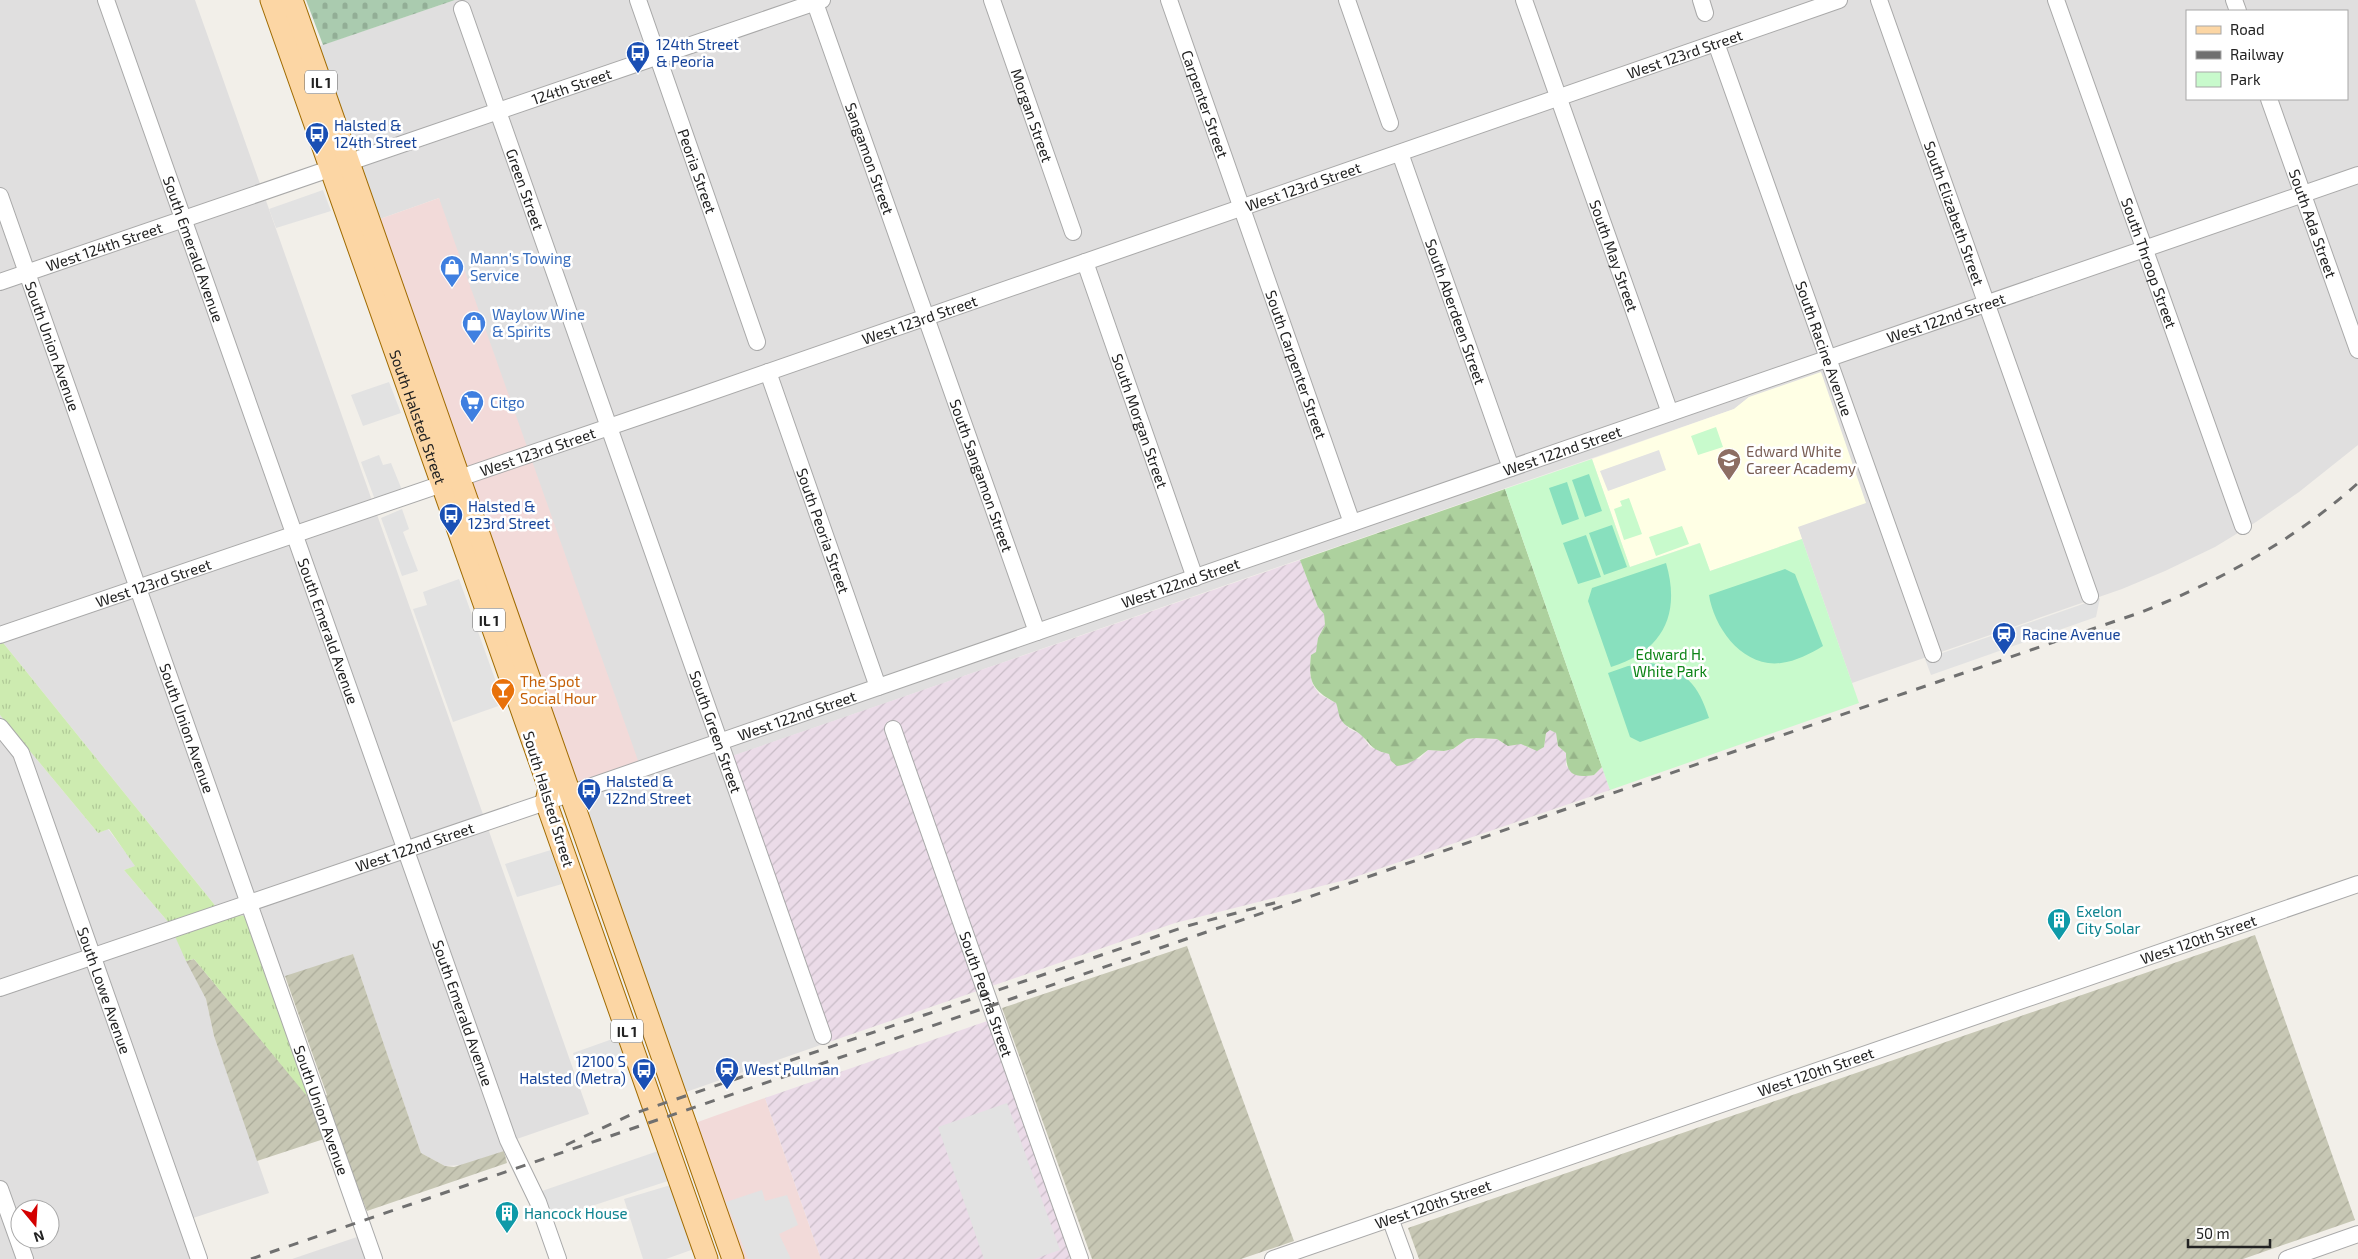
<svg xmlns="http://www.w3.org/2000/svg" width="2358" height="1259" font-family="'Exo 2',sans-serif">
<defs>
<pattern id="industrial-furrows" width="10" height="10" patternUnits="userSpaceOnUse" patternTransform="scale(1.25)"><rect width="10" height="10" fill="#ebdbe8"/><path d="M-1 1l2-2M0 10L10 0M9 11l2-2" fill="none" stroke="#c9bcc7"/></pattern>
<pattern id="construction-furrows" width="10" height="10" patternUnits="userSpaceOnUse" patternTransform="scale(1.25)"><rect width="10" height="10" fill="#c7c7b4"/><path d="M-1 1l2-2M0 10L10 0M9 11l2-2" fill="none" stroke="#abab9a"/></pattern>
<pattern id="grass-tufts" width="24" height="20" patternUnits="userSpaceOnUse" patternTransform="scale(1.25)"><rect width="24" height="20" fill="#cdebb0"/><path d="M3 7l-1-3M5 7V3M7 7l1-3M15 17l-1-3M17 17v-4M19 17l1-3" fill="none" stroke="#b0c997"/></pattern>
<pattern id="forest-firs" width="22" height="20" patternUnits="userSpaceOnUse" patternTransform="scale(1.25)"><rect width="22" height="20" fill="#add19e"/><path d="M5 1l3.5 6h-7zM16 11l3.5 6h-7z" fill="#95b388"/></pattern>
<pattern id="cemetery-stones" width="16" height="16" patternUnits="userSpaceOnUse" patternTransform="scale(1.25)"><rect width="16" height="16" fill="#aacbaf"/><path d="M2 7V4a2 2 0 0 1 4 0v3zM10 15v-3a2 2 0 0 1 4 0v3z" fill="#92ae96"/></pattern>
</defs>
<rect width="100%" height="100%" fill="#f2efe9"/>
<path fill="#e0dfdf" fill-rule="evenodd" d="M0 0H195L589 1114 511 1141 514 1148 463 1165 445 1166 421 1153 353 954 270 982 226 919 0 639Z
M455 0H2358V445L2299 492 2256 522 2215 547 2165 571 2122 589 1852 683 1802 539 1749 397 1734 409 727 758 829 1042 683 1093 579 790 439 198 377 220 319 46ZM2187 11H2347V99H2187Z
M0 715 98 833 108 829 136 866 124 870 169 923 206 999 214 1036 269 1193 187 1220 199 1255 189 1259H0ZM20 1209H50V1239H20Z
M360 1236 368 1259H292Z"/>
<path fill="#f2dad9" d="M439 198 641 769 579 790 377 220Z
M765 1098 821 1259H743L695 1123Z"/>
<path fill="url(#industrial-furrows)" d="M1300 560 1318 607 1324 614 1325 625 1321 632 1316 653 1311 655 1310 675 1313 685 1319 694 1336 703 1341 718 1349 729 1361 734 1370 747 1389 754 1419 759 1428 750 1444 751 1453 749 1467 739 1476 738 1497 739 1503 743H1521L1529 748 1544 747 1546 733 1550 729 1556 733 1558 746 1566 753V766L1586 776 1594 775 1602 767 1610 790 1349 879 1175 923 829 1042 726 758Z
M993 1019 1078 1259H821L765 1098Z"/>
<path fill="#ffffe5" d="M1821 372 1866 503 1798 527 1802 539 1710 571 1699 543 1630 567 1592 459 1734 409 1749 397Z"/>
<path fill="url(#construction-furrows)" d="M2255 935 2355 1220 2243 1259H1419L1408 1228Z
M1187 946 1294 1241 1241 1259H1092L1002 1008Z
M353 954 421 1153 445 1166 454 1167 504 1151 507 1163 367 1211 336 1135 257 1161 214 1036 206 999 186 961 194 959 312 1101 327 1095 285 976Z"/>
<path fill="url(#grass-tufts)" d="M0 639 226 919 237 915 247 916 311 1101 194 959 186 961 169 923 124 870 135 866 109 829 98 833 0 715Z"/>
<path fill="url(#forest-firs)" d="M1505 489 1602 767 1594 775C1574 778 1566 775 1566 753L1558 746 1556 733 1550 730 1546 733 1544 747 1537 751 1521 744 1508 746 1497 739 1476 738 1467 739 1453 749 1444 751 1428 750C1416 759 1414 763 1397 766L1391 761 1389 754C1370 749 1374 747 1361 735 1354 728 1345 728 1340 718 1338 713 1338 708 1336 703 1312 690 1308 682 1311 655L1316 652 1318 638 1325 625 1324 614 1318 607 1300 560Z"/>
<path fill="url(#cemetery-stones)" d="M306 0H455L323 45Z"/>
<path fill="#c8facc" d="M1716 427 1723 447 1698 455 1691 436Z
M1592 459 1630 567 1700 543 1710 571 1802 539 1859 703 1610 790 1505 489Z
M1629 498 1642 534 1624 540 1614 509 1622 506 1620 501Z
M1682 526 1689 544 1656 556 1649 537Z"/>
<path fill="#88e0be" d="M1589 474 1602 511 1585 517 1572 480Z
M1567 482 1579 519 1562 525 1549 488Z
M1612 525 1627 567 1604 575 1589 533Z
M1586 535 1601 577 1578 584 1563 543Z
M1666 563C1681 614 1663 651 1611 667L1588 601 1592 588Z
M1785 569 1795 574 1823 646C1810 654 1796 661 1781 663 1743 668 1714 628 1709 595Z
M1650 663C1685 668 1699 686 1709 718L1640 742 1630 737 1608 673 1628 666Z"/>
<path fill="#e2e2e2" d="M323 190 331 211 276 228 269 209Z
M389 382 401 413 363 426 351 395Z
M1659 450 1666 470 1608 491 1600 471Z
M379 455 383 465 391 463 402 490 375 500 361 462Z
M402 509 409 529 403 532 418 571 402 576 381 518Z
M459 579 504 704 453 722 413 609 427 605 423 592Z
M2100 598 2096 617 1931 675 1925 659Z
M551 850 562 884 517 897 505 864Z
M621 1036 627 1055 580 1073 573 1053Z
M1007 1103 1060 1250 1034 1259H984L938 1127Z
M661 1150 671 1180 552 1219 542 1191Z
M674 1184 694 1249 666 1259H643L624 1199Z
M762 1190 765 1201 787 1195 798 1225 779 1234 791 1259H748L726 1202Z"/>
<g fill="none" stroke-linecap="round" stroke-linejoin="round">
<g stroke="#a9a9a9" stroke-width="18">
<g id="minor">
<path id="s1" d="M106 0 508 1140 538 1202 558 1259"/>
<path id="s2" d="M638 0 757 342"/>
<path id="s3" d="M814 0 1037 632"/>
<path id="s4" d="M992 0 1073 232"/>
<path id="s5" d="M1169 0 1352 523"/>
<path d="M1347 0 1390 123"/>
<path id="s6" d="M1524 0 1670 413"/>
<path d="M1701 0 1705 13"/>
<path id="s7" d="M1879 0 2090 596"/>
<path id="s8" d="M2056 0 2243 526"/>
<path d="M2234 0 2238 11"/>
<path id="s9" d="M462 9 823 1036"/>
<path id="s10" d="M1716 43 1933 654"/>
<path id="s11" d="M2269 99 2358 350"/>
<path id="s12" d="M1400 153 1511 468"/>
<path id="s13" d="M0 196 374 1259"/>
<path id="s14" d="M1085 262 1195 578"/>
<path id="s15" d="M0 282 822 0"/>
<path id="s16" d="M768 372 878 687"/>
<path id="s17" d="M0 635 688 400 1839 0"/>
<path id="s18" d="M0 727 21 753 199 1259"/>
<path id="s19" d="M893 729 1080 1259"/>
<path id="s20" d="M0 988 569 794 2358 175"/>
<path d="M0 1189 25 1259"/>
<path d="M1390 1218 1405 1259"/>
<path id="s21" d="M1273 1259 2358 884"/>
<path d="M2287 1259 2358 1234"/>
</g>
</g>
<g stroke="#a06b00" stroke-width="23">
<g id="major">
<path id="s22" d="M271 0 549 788 546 802 707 1259"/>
<path d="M292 0 733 1259"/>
</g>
</g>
<use href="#minor" stroke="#fff" stroke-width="16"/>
<use href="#major" stroke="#fcd6a4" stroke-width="21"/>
<path stroke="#707070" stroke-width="3" stroke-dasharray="10 10" stroke-linecap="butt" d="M566 1145 630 1115 653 1107 1187 926 1278 902
M251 1259 2139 613C2218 582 2295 540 2358 483"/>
</g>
<defs>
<g id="bus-pin" transform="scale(1.25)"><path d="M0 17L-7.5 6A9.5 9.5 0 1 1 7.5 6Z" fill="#1a4fb4" stroke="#fff"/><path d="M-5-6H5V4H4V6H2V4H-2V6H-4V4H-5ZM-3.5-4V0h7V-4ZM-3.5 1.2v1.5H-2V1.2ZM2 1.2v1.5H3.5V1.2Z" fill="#fff"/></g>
<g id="shop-pin" transform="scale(1.25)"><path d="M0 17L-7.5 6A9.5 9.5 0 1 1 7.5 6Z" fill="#3f7fe0" stroke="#fff"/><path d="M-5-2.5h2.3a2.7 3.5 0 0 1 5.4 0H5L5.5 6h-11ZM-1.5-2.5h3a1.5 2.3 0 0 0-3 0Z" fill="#fff"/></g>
<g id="supermarket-pin" transform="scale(1.25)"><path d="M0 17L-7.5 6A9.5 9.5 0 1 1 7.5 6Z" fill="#3f7fe0" stroke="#fff"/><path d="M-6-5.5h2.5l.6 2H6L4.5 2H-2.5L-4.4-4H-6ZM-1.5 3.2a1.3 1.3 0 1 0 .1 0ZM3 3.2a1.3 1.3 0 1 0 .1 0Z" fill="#fff"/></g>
<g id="school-pin" transform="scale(1.25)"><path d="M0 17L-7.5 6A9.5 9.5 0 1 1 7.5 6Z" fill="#8d6e63" stroke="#fff"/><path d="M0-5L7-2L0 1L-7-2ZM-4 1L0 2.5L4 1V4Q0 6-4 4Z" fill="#fff"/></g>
<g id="station-pin" transform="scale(1.25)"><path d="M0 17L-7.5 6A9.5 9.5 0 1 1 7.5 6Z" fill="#1a4fb4" stroke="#fff"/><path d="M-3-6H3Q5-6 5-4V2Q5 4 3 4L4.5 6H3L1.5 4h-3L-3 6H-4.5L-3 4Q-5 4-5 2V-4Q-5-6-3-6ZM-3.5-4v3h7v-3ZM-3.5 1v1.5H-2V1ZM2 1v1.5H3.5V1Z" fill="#fff"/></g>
<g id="bar-pin" transform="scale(1.25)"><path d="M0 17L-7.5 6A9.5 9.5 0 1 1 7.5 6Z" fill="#e8710a" stroke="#fff"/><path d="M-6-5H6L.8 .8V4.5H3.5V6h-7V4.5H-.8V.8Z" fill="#fff"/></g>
<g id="building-pin" transform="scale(1.25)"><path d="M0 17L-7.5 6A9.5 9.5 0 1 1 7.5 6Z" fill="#0f9aa8" stroke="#fff"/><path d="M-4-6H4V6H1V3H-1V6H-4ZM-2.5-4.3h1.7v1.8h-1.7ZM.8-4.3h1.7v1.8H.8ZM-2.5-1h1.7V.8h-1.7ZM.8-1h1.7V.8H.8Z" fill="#fff"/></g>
</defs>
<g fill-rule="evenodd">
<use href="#bus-pin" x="638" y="53"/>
<use href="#bus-pin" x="317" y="134"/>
<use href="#shop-pin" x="452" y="267"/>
<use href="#shop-pin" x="474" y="323"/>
<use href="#supermarket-pin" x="472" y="402"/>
<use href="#school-pin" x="1729" y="460"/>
<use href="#bus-pin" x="451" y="515"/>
<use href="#station-pin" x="2004" y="634"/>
<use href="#bar-pin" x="503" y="690"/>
<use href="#bus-pin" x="589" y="790"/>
<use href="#building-pin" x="2059" y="920"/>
<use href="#station-pin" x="727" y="1069"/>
<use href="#bus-pin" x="644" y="1070"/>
<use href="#building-pin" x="507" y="1213"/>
</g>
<g text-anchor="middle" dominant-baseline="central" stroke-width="5" stroke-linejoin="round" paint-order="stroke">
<g fill="#fff" stroke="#646464" stroke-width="1">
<rect x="305" y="70.5" width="32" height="23" rx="4"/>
<rect x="473" y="608.5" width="32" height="23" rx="4"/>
<rect x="611" y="1019.5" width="32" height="23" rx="4"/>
</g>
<g font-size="14" font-weight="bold" fill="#222">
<text x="321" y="82">IL 1</text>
<text x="489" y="620">IL 1</text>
<text x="627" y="1031">IL 1</text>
</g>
<g font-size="15" fill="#164399" stroke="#fff" text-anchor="start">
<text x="656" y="44">124th Street<tspan x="656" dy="17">&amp; Peoria</tspan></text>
<text x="334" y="125">Halsted &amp;<tspan x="334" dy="17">124th Street</tspan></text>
<text x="468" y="506">Halsted &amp;<tspan x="468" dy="17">123rd Street</tspan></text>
<text x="2022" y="634">Racine Avenue</text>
<text x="606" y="781">Halsted &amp;<tspan x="606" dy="17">122nd Street</tspan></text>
<text x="626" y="1061" text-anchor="end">12100 S<tspan x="626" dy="17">Halsted (Metra)</tspan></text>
<text x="744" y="1069">West Pullman</text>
</g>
<g font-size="15" fill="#222" stroke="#fff">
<text stroke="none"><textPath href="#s17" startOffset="1782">West 123rd Street</textPath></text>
<text stroke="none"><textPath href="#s15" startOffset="604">124th Street</textPath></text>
<text stroke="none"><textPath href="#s5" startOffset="110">Carpenter Street</textPath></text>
<text stroke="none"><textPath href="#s4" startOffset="122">Morgan Street</textPath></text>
<text stroke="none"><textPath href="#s3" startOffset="168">Sangamon Street</textPath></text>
<text stroke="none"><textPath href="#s2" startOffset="181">Peoria Street</textPath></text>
<text stroke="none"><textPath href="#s17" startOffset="1378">West 123rd Street</textPath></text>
<text stroke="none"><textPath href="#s9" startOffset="191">Green Street</textPath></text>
<text stroke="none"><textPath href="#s7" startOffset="226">South Elizabeth Street</textPath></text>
<text stroke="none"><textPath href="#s11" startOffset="132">South Ada Street</textPath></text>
<text stroke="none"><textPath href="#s15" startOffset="110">West 124th Street</textPath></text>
<text stroke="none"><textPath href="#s1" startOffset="264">South Emerald Avenue</textPath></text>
<text stroke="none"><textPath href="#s6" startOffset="271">South May Street</textPath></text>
<text stroke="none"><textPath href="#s8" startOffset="279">South Throop Street</textPath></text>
<text stroke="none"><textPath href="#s12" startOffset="168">South Aberdeen Street</textPath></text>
<text stroke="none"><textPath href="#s20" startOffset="2058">West 122nd Street</textPath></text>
<text stroke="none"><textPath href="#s17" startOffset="972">West 123rd Street</textPath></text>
<text stroke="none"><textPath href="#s13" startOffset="159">South Union Avenue</textPath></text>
<text stroke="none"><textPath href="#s10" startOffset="324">South Racine Avenue</textPath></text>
<text stroke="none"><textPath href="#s5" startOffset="386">South Carpenter Street</textPath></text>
<text stroke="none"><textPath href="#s22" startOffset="442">South Halsted Street</textPath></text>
<text stroke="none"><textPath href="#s14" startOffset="168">South Morgan Street</textPath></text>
<text stroke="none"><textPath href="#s20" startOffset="1652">West 122nd Street</textPath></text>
<text stroke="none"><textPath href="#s17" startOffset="568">West 123rd Street</textPath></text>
<text stroke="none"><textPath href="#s3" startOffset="504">South Sangamon Street</textPath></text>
<text stroke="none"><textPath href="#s16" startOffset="168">South Peoria Street</textPath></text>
<text stroke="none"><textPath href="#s17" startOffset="162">West 123rd Street</textPath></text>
<text stroke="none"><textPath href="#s20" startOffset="1248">West 122nd Street</textPath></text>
<text stroke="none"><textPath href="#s1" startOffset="669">South Emerald Avenue</textPath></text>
<text stroke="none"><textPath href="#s20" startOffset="842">West 122nd Street</textPath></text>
<text stroke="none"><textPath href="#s13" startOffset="564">South Union Avenue</textPath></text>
<text stroke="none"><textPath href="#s9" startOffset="766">South Green Street</textPath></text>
<text transform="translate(549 799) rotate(73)">South Halsted Street</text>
<text stroke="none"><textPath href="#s20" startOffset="438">West 122nd Street</textPath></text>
<text stroke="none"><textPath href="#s21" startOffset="979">West 120th Street</textPath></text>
<text stroke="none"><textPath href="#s18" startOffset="285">South Lowe Avenue</textPath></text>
<text stroke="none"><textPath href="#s19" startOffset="281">South Peoria Street</textPath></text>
<text stroke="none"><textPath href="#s1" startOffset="1074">South Emerald Avenue</textPath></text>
<text stroke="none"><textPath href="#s21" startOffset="574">West 120th Street</textPath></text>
<text stroke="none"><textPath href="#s13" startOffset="969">South Union Avenue</textPath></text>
<text stroke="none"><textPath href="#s21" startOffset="169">West 120th Street</textPath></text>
</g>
<g font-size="15" fill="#366cbe" stroke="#fff" text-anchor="start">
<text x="470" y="258">Mann's Towing<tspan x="470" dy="17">Service</tspan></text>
<text x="492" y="314">Waylow Wine<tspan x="492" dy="17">&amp; Spirits</tspan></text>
<text x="490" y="402">Citgo</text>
</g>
<g font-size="15" fill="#785e54" stroke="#fff" text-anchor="start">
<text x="1746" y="451">Edward White<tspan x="1746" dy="17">Career Academy</tspan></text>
</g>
<g font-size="15" fill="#0c8416" stroke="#fff">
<text x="1670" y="654">Edward H.<tspan x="1670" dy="17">White Park</tspan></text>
</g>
<g font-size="15" fill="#c56008" stroke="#fff" text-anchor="start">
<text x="520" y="681">The Spot<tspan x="520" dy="17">Social Hour</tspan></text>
</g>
<g font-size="15" fill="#0d838f" stroke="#fff" text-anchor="start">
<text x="2076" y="911">Exelon<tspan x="2076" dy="17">City Solar</tspan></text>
<text x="524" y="1213">Hancock House</text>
</g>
</g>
<rect x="2186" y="10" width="162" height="90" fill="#ffffff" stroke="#a7a7a7"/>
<rect x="2196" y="26" width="25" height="8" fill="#fcd6a4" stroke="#a7a7a7"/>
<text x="2230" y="35" font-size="15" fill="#222222">Road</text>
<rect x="2196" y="51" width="25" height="8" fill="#707070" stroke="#a7a7a7"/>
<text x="2230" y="60" font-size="15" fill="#222222">Railway</text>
<rect x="2196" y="72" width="25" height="15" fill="#c8facc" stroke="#a7a7a7"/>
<text x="2230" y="85" font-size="15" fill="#222222">Park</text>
<g transform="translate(35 1224) rotate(162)"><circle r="24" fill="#ffffff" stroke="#a7a7a7"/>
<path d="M0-4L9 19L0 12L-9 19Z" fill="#d40000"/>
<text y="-8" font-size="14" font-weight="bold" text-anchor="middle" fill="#222222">N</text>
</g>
<path d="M2188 1239v8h82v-8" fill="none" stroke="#222222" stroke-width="2.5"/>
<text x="2196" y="1239" font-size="15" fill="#222222" stroke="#ffffff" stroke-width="4" paint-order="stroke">50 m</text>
</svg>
